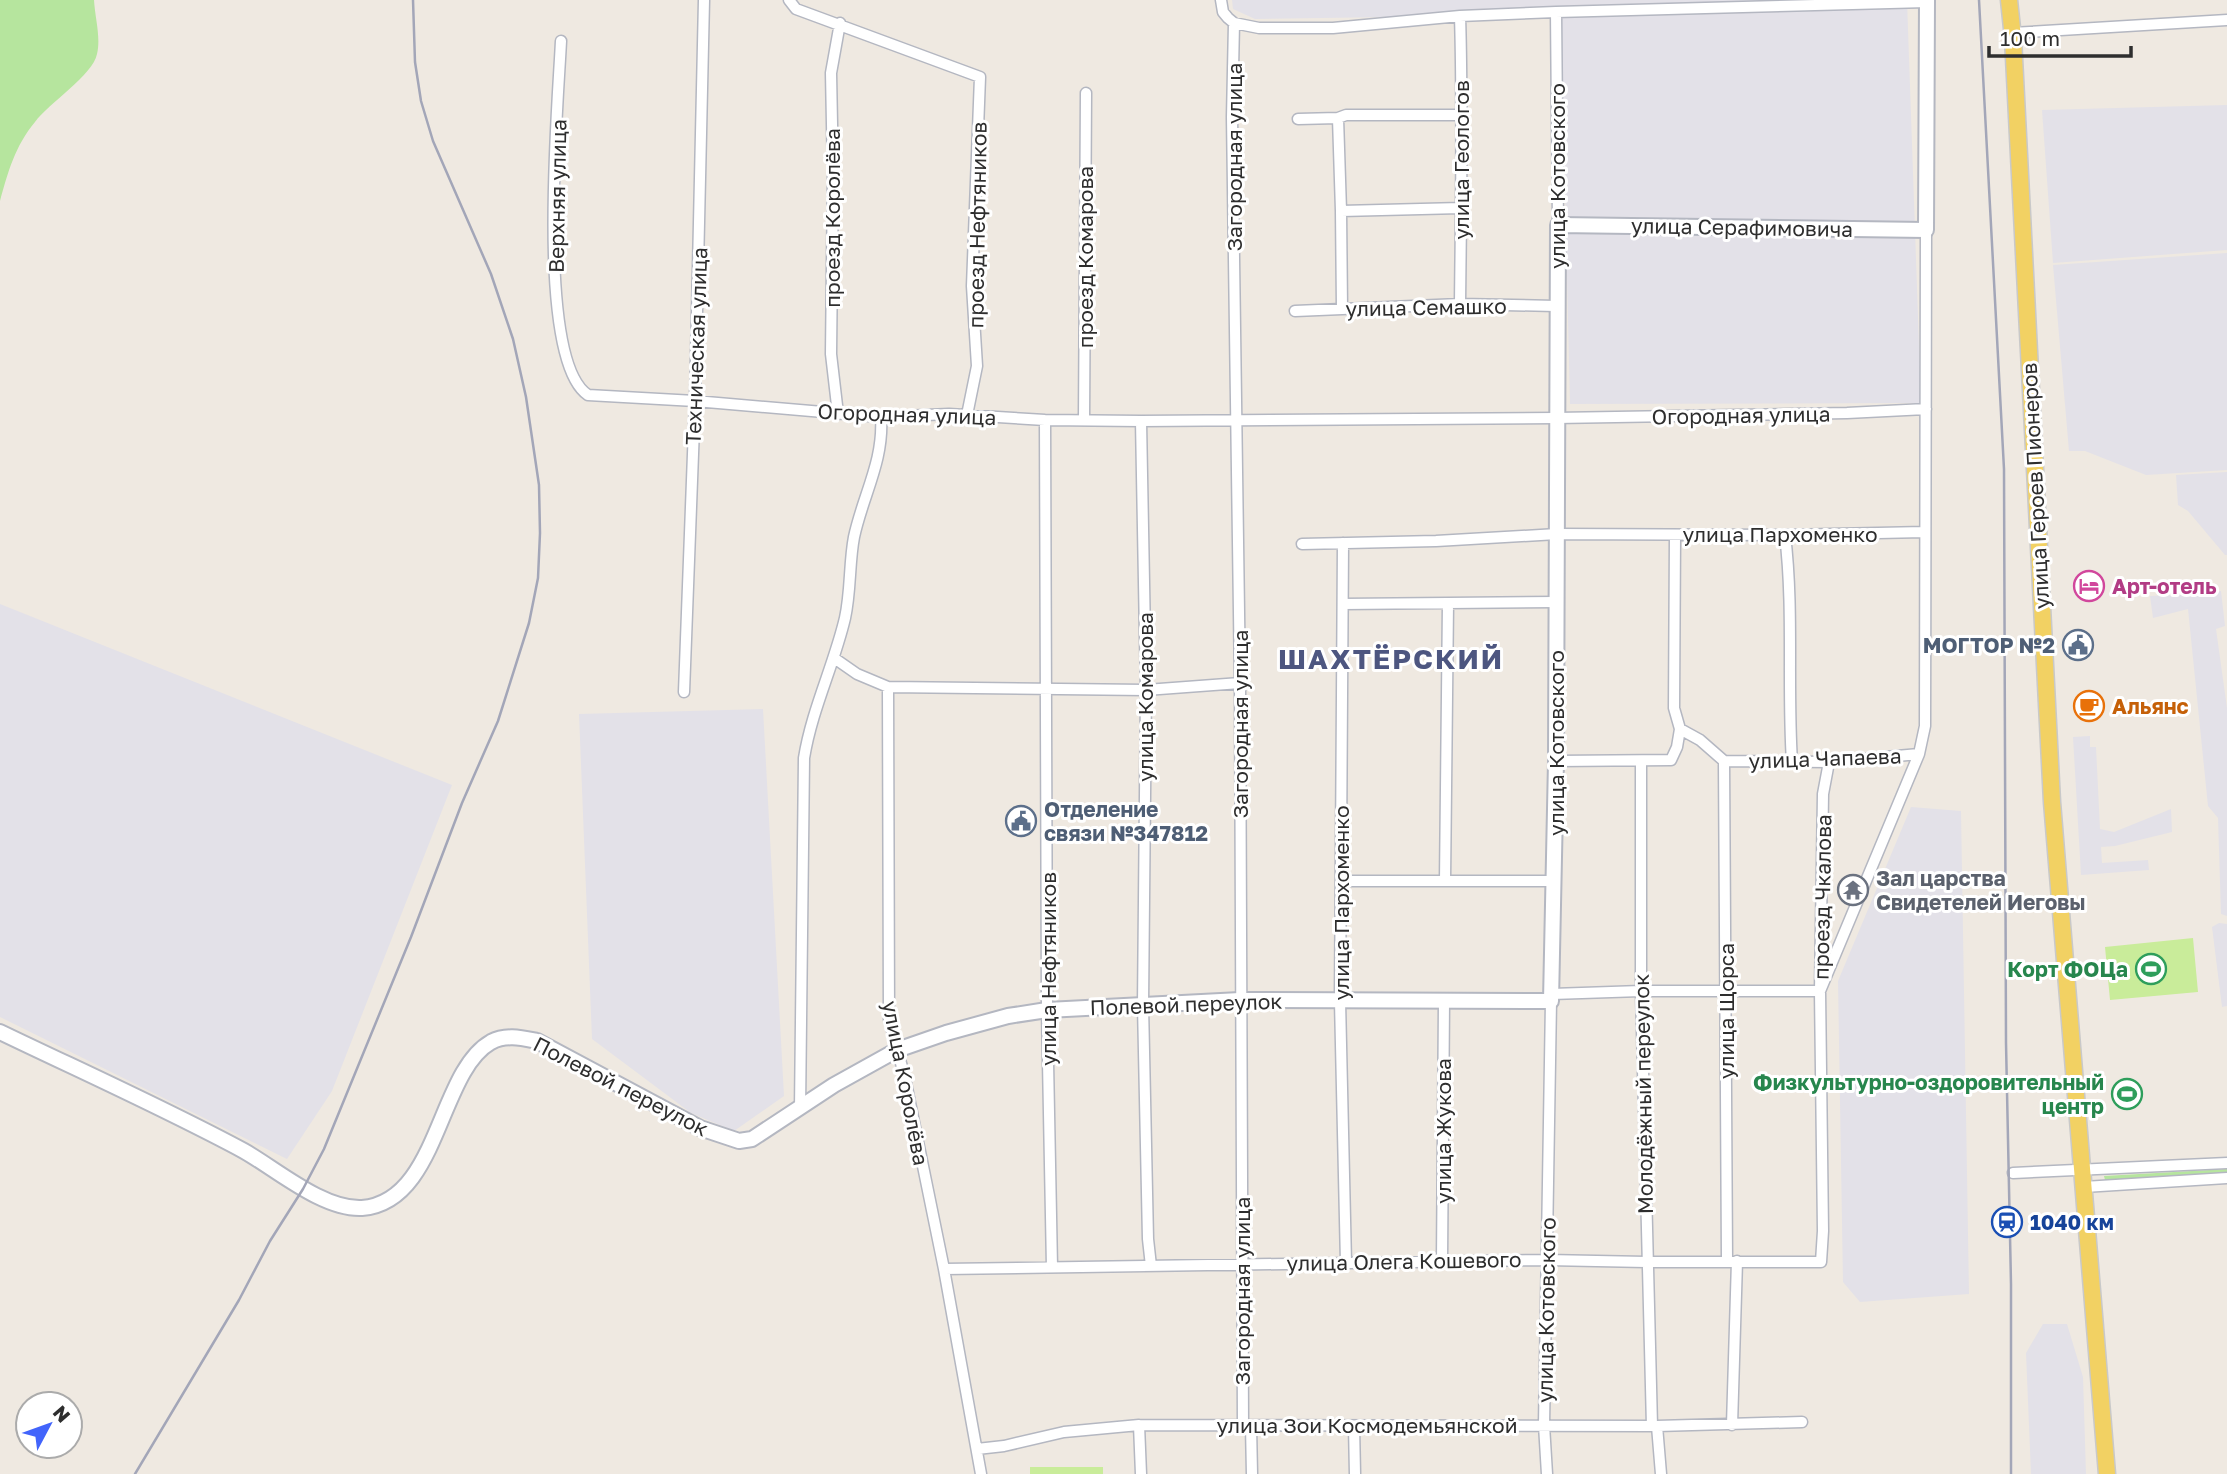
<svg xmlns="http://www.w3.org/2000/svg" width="2227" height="1474" font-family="'Golos Text',sans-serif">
<rect width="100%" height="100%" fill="#efe9e1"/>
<path fill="#e3e1e8" d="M1232 0H1907L1921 403 1570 404 1561 19 1460 16 1255 19 1233 9Z
M2227 105V250L2053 263 2042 110Z
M2227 253V470L2146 475 2085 451H2069L2053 265Z
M2227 472V555H2225L2188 511 2178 505 2176 475Z
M2221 591 2225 626 2216 629 2227 708V916L2221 914 2218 818 2208 806 2188 609 2153 618 2150 596 2204 594Z
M0 604 452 785 332 1091 287 1159 0 1017Z
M763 709 784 1096 734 1131 691 1113 592 1039 579 714Z
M2090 736V747H2096L2100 829 2114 832 2171 809 2172 832 2115 846 2101 847 2102 863 2148 860 2149 870 2081 875 2073 737Z
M1911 807 1961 811 1969 1294 1860 1302 1843 1282 1838 981Z
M2219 923 2227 924V1006L2222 1007 2212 927Z
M2043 1324H2067L2083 1377 2086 1474H2031L2026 1353Z"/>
<path fill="#b6e59e" d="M0 0H94C95 18 101 37 97 54 93 75 49 103 35 122 15 146 8 172 0 201Z
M2227 1169V1174L2105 1180 2104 1176Z"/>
<path fill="#c9ec9a" d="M2193 938 2198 992 2110 1000 2105 947Z
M1030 1467H1103V1474H1030Z"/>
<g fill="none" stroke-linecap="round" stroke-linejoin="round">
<g stroke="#b4b7c1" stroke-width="13">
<path id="street" d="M789 0 796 9 980 77 972 286 977 366 967 415
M1221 0 1223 12 1228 18 1234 23 1259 28H1333L1460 16 1556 12 1927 2
M1556 12 1558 225
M1460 16C1463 112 1461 208 1460 304
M1234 23 1232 117 1240 683 1243 1426
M2012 33 2227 20
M561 41C558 105 535 360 588 395L695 401 881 417 949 414 1045 420 1141 421 1556 418 1847 413 1926 409
M1338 118 1341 211 1342 308
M1298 119 1338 118 1346 115H1463
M1341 211 1461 208
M1295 311 1460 304 1556 306
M838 414 831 354 833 175 831 73 840 23
M1045 420 1047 1010 1052 1267
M1084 420 1086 93
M1141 421 1146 690 1143 1005 1148 1239 1151 1266
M1675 535 1674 708 1680 729
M1785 535C1794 610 1787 686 1792 762
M1343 543 1340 1001 1346 1263
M1302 544 1436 541 1557 534 1785 535 1924 532
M1343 604 1557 602
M834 658 857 674 888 687 1146 690 1240 683
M888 687 889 1019 905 1078 944 1269 981 1474
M684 692 695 401 704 0
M1556 761 1671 760 1677 747 1680 729 1700 740 1724 761 1829 762 1919 754
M1641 761V991L1652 1426
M1724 761 1727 1260
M1341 881H1555
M1445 881 1448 603
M1552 994 1641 991H1820L1823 794 1829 762
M800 1109 804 758C812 709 834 665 845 618 851 591 849 563 854 537 863 495 884 461 881 417
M2013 1173 2227 1163
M2084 1187 2227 1178
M1442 1261 1444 1001
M944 1269 1547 1260 1646 1262H1821L1823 1231 1820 991 1919 754 1925 726 1926 230
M1139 1425 1141 1474
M1732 1425 1737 1261
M1251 1426 1252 1474
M1354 1426 1355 1474
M1657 1426 1661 1474
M977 1449 1004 1446 1064 1432 1139 1425 1657 1426 1802 1422
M1547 1474 1544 1425 1551 1001"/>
</g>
<g stroke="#b4b7c1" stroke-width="18">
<path id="secondary" d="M0 1032C81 1071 164 1108 244 1151 276 1169 323 1210 362 1208 439 1202 438 1072 491 1042 506 1034 522 1038 537 1041L700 1128 739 1141 752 1139 834 1085 897 1050 946 1033 1008 1016 1047 1010 1240 1000 1551 1001 1556 761 1558 225 1926 230 1927 0"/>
</g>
<g stroke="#c9c9c9" stroke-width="19">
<path id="primary" d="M2009 0 2013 38 2052 802 2107 1474"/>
</g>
<use href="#street" stroke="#fff" stroke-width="10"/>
<use href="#secondary" stroke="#fff" stroke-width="14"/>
<use href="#primary" stroke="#f2d163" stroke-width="16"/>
<path stroke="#a3a6b8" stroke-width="2.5" d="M1979 0 2004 469 2006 1043 2011 1284V1474
M135 1474 239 1300 270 1241 303 1189 324 1149 411 937 462 803 498 721 529 623 538 578 540 533 539 485 526 397 513 339 491 274 433 141 421 101 415 62 413 0"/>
</g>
<defs>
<g id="hotel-ring" transform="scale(1.575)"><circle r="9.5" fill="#fff" stroke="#d1479c" stroke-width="1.5"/><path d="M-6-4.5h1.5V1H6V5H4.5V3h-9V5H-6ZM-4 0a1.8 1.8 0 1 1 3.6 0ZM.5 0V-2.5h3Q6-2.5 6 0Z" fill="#d1479c"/></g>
<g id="civic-ring" transform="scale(1.575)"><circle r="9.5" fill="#fff" stroke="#5c6f8a" stroke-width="1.5"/><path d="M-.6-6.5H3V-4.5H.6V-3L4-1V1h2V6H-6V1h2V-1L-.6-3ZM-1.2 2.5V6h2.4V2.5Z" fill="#5c6f8a"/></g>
<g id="cafe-ring" transform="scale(1.575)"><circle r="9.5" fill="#fff" stroke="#e8710a" stroke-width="1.5"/><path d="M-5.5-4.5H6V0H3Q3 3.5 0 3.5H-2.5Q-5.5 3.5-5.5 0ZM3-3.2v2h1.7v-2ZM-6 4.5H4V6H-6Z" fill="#e8710a"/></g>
<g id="temple-ring" transform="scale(1.575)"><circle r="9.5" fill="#fff" stroke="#6b7280" stroke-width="1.5"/><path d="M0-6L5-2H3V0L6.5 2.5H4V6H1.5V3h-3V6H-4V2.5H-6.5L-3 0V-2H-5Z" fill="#6b7280"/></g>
<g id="stadium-ring" transform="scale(1.575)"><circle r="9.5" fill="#fff" stroke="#2e9e5b" stroke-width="1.5"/><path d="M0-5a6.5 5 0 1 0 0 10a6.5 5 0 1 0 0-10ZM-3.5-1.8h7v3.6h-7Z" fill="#2e9e5b"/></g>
<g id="station-ring" transform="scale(1.575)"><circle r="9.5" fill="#fff" stroke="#1a4fb4" stroke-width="1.5"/><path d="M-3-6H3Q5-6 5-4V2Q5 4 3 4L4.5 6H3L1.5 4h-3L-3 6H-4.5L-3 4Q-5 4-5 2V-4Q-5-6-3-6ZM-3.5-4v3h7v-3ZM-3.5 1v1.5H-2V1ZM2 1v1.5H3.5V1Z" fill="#1a4fb4"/></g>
</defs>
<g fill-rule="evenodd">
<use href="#hotel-ring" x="2089" y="586"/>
<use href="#civic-ring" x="2078" y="645"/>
<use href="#cafe-ring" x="2089" y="706"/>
<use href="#civic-ring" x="1021" y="821"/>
<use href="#temple-ring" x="1853" y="890"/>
<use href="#stadium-ring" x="2151" y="969"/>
<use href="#stadium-ring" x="2127" y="1094"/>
<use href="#station-ring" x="2007" y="1222"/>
</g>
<g text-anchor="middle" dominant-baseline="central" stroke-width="6" stroke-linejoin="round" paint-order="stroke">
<g font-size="21" fill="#2e2e2e" stroke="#fff">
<text transform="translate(1234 157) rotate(-90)">Загородная улица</text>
<text transform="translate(1461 160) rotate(-90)">улица Геологов</text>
<text transform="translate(1557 176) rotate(-90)">улица Котовского</text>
<text transform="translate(557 196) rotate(-89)">Верхняя улица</text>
<text transform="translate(832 218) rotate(-90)">проезд Королёва</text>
<text transform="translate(977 225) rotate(-89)">проезд Нефтяников</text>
<text transform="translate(1742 227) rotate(1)">улица Серафимовича</text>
<text transform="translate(1085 257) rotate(-90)">проезд Комарова</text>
<text transform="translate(1426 307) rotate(-1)">улица Семашко</text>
<text transform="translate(696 346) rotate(-88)">Техническая улица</text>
<text transform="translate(907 414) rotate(2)">Огородная улица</text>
<text transform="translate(1741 415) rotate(-1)">Огородная улица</text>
<text transform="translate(2035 486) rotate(-93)">улица Героев Пионеров</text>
<text x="1780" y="534">улица Пархоменко</text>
<text transform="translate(1145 697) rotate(-90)">улица Комарова</text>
<text transform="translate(1240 724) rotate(-90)">Загородная улица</text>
<text transform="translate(1556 743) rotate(-90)">улица Котовского</text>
<text transform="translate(1825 758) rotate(-2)">улица Чапаева</text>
<text transform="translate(1822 897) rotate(-89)">проезд Чкалова</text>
<text transform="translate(1341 903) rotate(-90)">улица Пархоменко</text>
<text transform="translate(1048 969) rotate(-90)">улица Нефтяников</text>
<text transform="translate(1186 1004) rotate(-2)">Полевой переулок</text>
<text transform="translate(1726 1011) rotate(-90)">улица Щорса</text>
<text transform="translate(906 1083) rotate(79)">улица Королёва</text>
<text transform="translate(621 1086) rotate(27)">Полевой переулок</text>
<text transform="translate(1643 1094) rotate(-91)">Молодёжный переулок</text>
<text transform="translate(1443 1131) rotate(-90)">улица Жукова</text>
<text transform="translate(1404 1261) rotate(-1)">улица Олега Кошевого</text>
<text transform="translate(1242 1291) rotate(-90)">Загородная улица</text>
<text transform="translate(1546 1310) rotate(-89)">улица Котовского</text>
<text x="1367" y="1425">улица Зои Космодемьянской</text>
</g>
<g font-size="21" font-weight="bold" fill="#b23c85" stroke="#fff" text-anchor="start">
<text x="2112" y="586">Арт-отель</text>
</g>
<g font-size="21" font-weight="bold" fill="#4e5e75" stroke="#fff" text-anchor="end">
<text x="2055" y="645">МОГТОР №2</text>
<text x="1044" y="809" text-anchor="start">Отделение<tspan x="1044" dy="24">связи №347812</tspan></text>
</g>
<g font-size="21" font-weight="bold" fill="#c56008" stroke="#fff" text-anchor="start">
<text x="2112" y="706">Альянс</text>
</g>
<g font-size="21" font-weight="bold" fill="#5b616d" stroke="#fff" text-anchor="start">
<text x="1876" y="878">Зал царства<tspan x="1876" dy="24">Свидетелей Иеговы</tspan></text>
</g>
<g font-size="21" font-weight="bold" fill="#27864d" stroke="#fff" text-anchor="end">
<text x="2128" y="969">Корт ФОЦа</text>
<text x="2104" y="1082">Физкультурно-оздоровительный<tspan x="2104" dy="24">центр</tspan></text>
</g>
<g font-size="21" font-weight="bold" fill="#164399" stroke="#fff" text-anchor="start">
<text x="2030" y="1222">1040 км</text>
</g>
<g font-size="28" font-weight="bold" letter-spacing="2" fill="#4d5680" stroke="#fff">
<text x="1391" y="658">ШАХТЁРСКИЙ</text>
</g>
</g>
<g transform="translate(49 1425) rotate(49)"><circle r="33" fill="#ffffff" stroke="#ababab" stroke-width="2"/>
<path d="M0-5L12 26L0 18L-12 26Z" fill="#4264fb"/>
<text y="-10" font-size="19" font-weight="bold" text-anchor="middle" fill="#2e2e2e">N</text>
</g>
<path d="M1989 46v10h142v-10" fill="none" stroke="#2e2e2e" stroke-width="3.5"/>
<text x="2000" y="46" font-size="21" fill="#2e2e2e" stroke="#ffffff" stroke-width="5" paint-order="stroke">100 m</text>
</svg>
